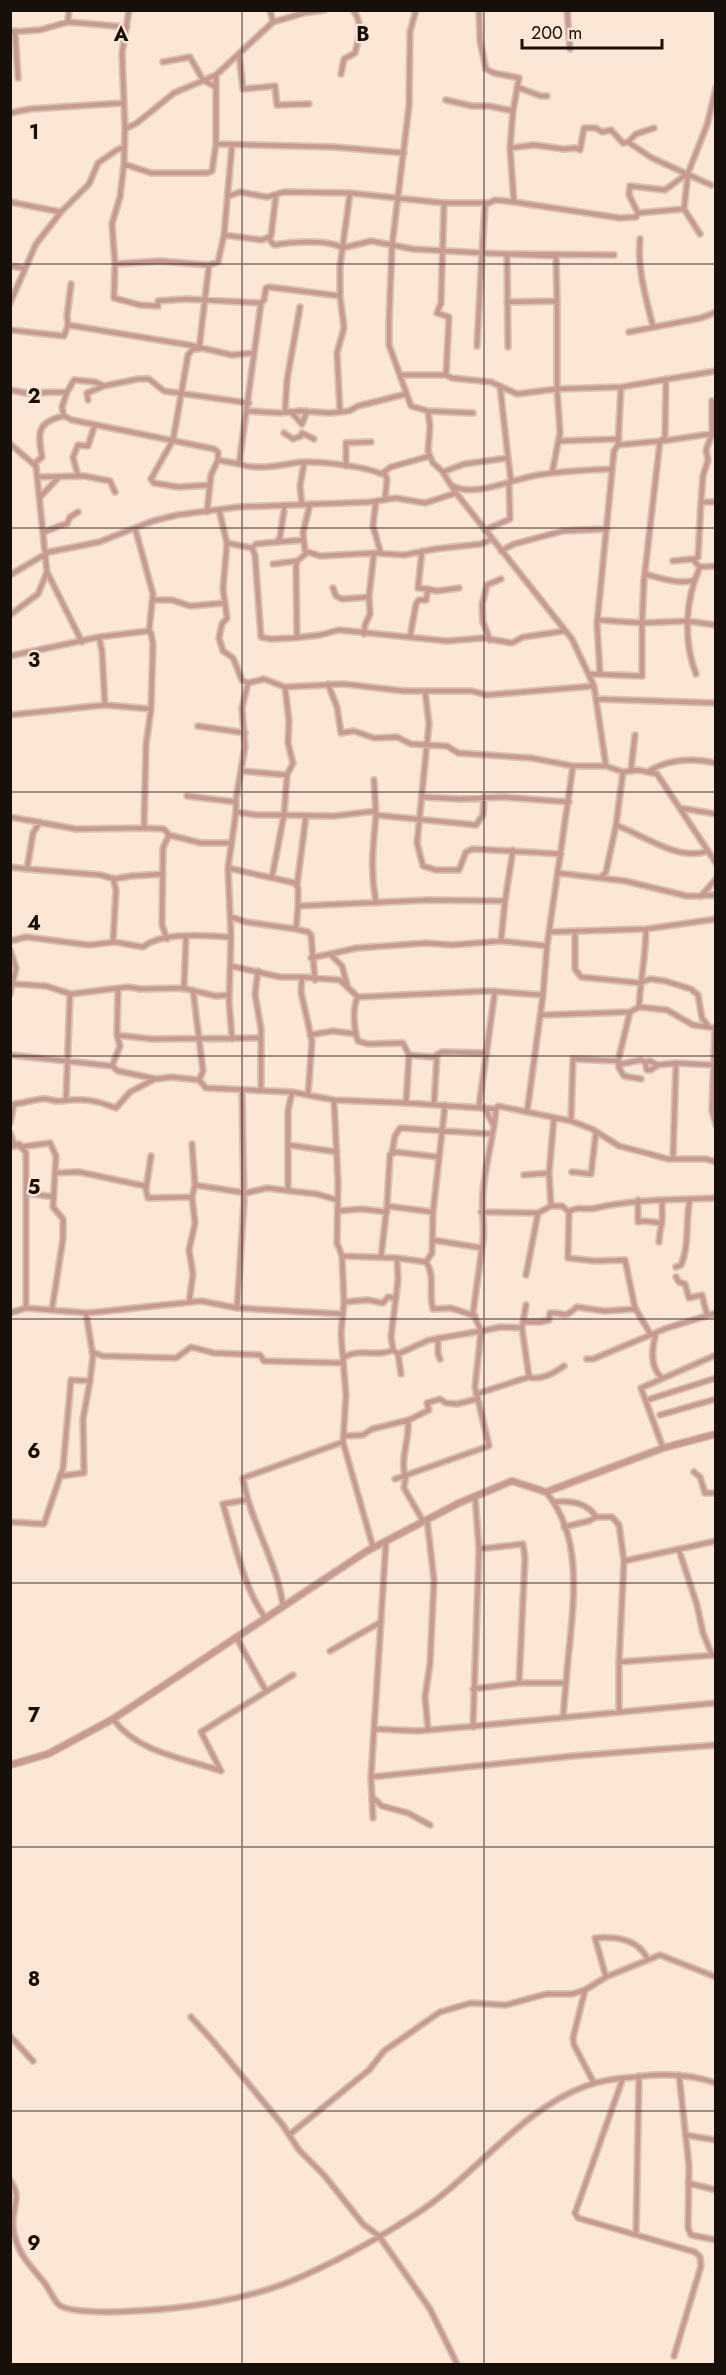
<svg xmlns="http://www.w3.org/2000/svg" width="726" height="2375" font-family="Jost,sans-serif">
<rect width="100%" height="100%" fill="#fce6d5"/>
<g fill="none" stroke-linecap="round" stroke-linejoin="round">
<g stroke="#d7c4b5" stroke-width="8">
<path id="minor" d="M129 10 122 53 125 129 124 164 120 197 112 224 115 264 114 298 140 305 158 306V301L186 299 261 303 264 300 266 288 269 287 340 296
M270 10 273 22
M416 10 410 32 409 106 392 246 389 321V345L411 406 428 411 473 413
M479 10 480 41 486 69 494 73 519 78 513 111 510 148 514 202 495 200 485 205 482 253 507 254 508 347
M567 10 570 49
M68 22 69 10
M15 31 18 78
M10 32 40 30 68 22 127 27
M239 55 243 89 275 86 277 105 309 104
M163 62 190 57 203 80 214 86
M341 74 344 59 355 53C359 37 364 25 353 10
M517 87 541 96H547
M446 100 472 106H489L513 111
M10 113 30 109 123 103
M125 129 137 123 174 93 216 75 273 22 304 13 324 10
M628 142 636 134 654 128
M216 144 334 147 404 153
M510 148 534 145 564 149 576 148 580 150 584 128H596L602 132 611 130 623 143 628 142 652 158 711 185
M124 164 151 173H207L212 171 216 144V75
M229 196 240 192 267 197 284 192 350 193 444 203H487
M10 202 61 212
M514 202 620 218 636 217 638 213 684 209 688 173
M444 203 441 303 437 313 449 317 446 375 452 378 491 382 517 394 557 389 560 433 552 473
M684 209 700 234
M638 213 629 195 630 186 665 190 688 173 707 125 716 88
M224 235 262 240 271 236 276 195
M268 238 274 245C290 242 329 239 342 248L371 241 413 249 482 253 477 346
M640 239C637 269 646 298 653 327
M115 264 160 261 209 265 218 262 224 235 232 145
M209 265 199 349H193L188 355 173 440 151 479 154 483 178 487 210 485
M10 266 24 268
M557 301 556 256 507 254 614 255
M507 302 557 301V389L621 387 618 445 614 451 597 624 600 674
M10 303 36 244 61 212 89 184 98 163 117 150 124 147
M68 325 67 316 71 284
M10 330 64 336 68 325 189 345 232 355 253 353
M629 332 701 318 716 312
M400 375H446
M621 387 716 371
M10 390 26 393 67 392 62 407 64 416 72 420 214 449 218 452V460L211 475 207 512
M67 392 74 380 95 382 104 386 138 379H149L164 391 249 403
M88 400 87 393 104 386
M248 411 280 413 300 411 330 413 349 411 358 406 406 394
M428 411 430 426 428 451 433 463 442 471 456 493 572 639 594 686 606 766
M285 412 287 380 300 307
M291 412 302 424 307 411
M340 412 337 353 344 328 340 296V266L350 193
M284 433 293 439 301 436 302 433
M302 433 314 439
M559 441 619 439
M660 441 665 438 666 379
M663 441 716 433
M10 444 36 466 47 572 82 642
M508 458 511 481
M218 460 239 464 261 303
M35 463 42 457C38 433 36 422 64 416
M239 464C256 470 277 466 294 463 312 460 365 466 381 474L391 467 430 456
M346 466V443L371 442
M384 472 387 479 385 499
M443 472 464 464 508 458 500 386
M78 476 73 457 78 445 88 446 94 427
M38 477 84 476 110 481 115 492
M453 486C475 498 515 478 538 475 563 471 588 470 612 469
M40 497 59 477
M376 501 373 526 381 554
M701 502 703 476 708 460 706 450 712 434V401
M310 504 303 533 305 551 320 556 375 553 404 555 435 549 481 544 492 539
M302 505 300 486 304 464
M219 510 227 543 252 548 255 555 261 637 271 639 293 638 320 635 339 630 447 641 483 638 512 643 523 637 565 631
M135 528 153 594 149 632
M485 530 510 519 509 482
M43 532C52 530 58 525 67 524L70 517 78 512
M277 542 304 540
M227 543 223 589 227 618 222 624 219 638 223 651 233 658 242 680 248 683
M252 548 256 544 277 542 280 537 285 505
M501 551 514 544 563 531 607 529
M694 559 698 557 701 502H716
M673 561 692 559 700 567
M273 564 297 561
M645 574C661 578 679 585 695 580
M10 575 49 552 99 542 153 521 177 515 238 507 370 502 396 498 425 503 456 493
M333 588 336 596 342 599 369 597
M428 589 437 591 459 588
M153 600H172L190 606 224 603
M10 615 38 594 47 572
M597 620 642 623 644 580 660 441 618 445
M364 634 365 625 370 614 369 596 374 553
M99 637 102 651 105 705
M297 637 296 566 297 561 307 553
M410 637 416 604 419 600H426L428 589 418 588 422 551
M490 640 483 622 482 605 487 585 501 579
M10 656 99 637 148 631 151 633 153 645 151 709 146 745 144 828 76 829 10 817
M590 674 642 676V623L687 621 716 625
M696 674C683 640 685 600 700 567L716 566
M328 684 337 707 341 733 354 731 374 738 397 737 411 744 447 746 458 753 531 758 573 766H606L623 772 638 770 657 774 716 863
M425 691 429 724 417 843 423 866 436 870H459L466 852 473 849 561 854
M596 699 716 703
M10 715 105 705 151 709
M198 726 245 733
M631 770 635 735
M241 771 287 775 293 763 288 743 289 721 285 687 344 684 404 691H472L486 695 594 686
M649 771C669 759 693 758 716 763
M287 775 284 815 334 816 376 811
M374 780 376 815 476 825 483 815 484 797
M187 796 236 802
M422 797 461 799 502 797 569 802
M680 808 716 814
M236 812V799L245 747 242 708 248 683 264 679 285 687
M616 825C643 835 679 862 708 851
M144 828 164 829 169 835 201 843H231
M10 867 27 869 33 833 40 822
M228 868 295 883 298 888V906
M27 869 101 875 114 879 131 876 163 874
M558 873 625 881 687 896 716 895
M601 877 606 872 616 825 623 772
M113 878 116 890 113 942
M297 885 306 816
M701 896 716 879
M376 903C370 870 373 848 376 815
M231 917 246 922 296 929
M646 929C646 956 640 981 639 1007L667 1010 693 1025 715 1028 712 1111 716 1125
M549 932 646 929 716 919
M575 932V969L581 977 640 983 650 979 665 981 691 989 698 995 702 1018 708 1026
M167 939 162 925 163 848 169 835
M10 941 26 937 89 945 115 942 143 947C163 931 206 936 231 937
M501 941 505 901 513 850
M10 950 16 968 10 994
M331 955 342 966 348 988
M311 958 357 948 426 943 452 945 501 941 547 946
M231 966 280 977H302L301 992 312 1041 308 1095
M258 971 255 994 261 1029V1090
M302 977 340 980 358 997
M315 980 311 935 308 932 296 929 298 906 429 900 505 901
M10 982 15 984 46 986 71 994 128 987 141 989 182 988 216 996 229 995
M184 989 186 936
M193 990 203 1071 199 1080
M541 1015 630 1012
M117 1035 152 1039 261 1038
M310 1035 333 1031 356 1034
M232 1039 229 1001 231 937 228 868 236 812 257 815H284L272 877
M487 1053 442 1052 433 1057 409 1055 406 1103 496 1109
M10 1055 112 1066 118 1071 157 1079 171 1077 199 1080 206 1088 292 1092 334 1100 338 1182 337 1243 342 1256 344 1302 341 1334 346 1395 343 1442 373 1547
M409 1055 403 1043 368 1044 358 1041C354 1031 352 1006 358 997L488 991 543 995
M650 1061 658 1065 651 1070H647L645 1062Z
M658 1065 676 1063
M112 1066 120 1046 117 1035 118 989
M641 1079 624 1076 619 1068 618 1061 621 1064 641 1060 645 1062
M66 1099 70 994
M334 1100 406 1103
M434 1104 437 1055
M479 1106 495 991
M484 1107 494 1126
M527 1112 543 995 547 946 573 766
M571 1121 573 1059 618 1061 630 1012 639 1007
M10 1123 14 1104C24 1103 32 1100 42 1099 48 1098 55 1102 61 1101 83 1098 95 1100 116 1108L130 1092 155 1079
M10 1133 15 1146
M192 1144 195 1185
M289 1145 337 1152
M10 1147 19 1144 26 1153V1308
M20 1147 50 1143 56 1156 53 1207 63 1219V1239L52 1309
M392 1153 395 1136 400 1128 492 1134
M673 1159 676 1063 713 1065
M572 1172 591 1174 596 1132
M55 1173 79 1172 145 1186 148 1198 192 1197
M524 1175 549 1173
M146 1189 151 1156
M288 1190V1111L292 1092
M26 1193 54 1197
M638 1200V1222L644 1221 661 1223
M387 1206 390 1155 396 1152 438 1157
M551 1206H562L569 1212C578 1205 586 1211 596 1208 635 1199 674 1200 716 1198
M338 1211 361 1209 387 1212
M481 1212 538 1213 526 1275
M569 1212 568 1258 595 1261 625 1260 635 1308 651 1335
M538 1213 551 1206 549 1173 554 1118
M433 1240 482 1248 473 1313 481 1331 501 1327 522 1328 526 1305
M659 1242C659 1234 661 1229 662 1221 663 1214 661 1207 663 1200
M482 1248C486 1230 481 1211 483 1192 485 1164 494 1137 496 1109L498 1106 571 1121 592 1129 619 1146 646 1153 668 1159H706L716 1162
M342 1256 397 1258 398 1280 391 1337 393 1350 398 1354 429 1340 481 1331 475 1387 489 1446 395 1479
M381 1257 387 1206 433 1212
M397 1258 426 1262 432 1253 433 1212 445 1105
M426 1262C436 1276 428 1293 433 1309L451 1308 475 1316
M676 1267 681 1265C690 1245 685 1221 690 1199
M676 1277 679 1282 685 1284 689 1298 702 1295 707 1315
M189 1302 193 1274 189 1250 195 1223 192 1197 195 1185 246 1193 267 1188 290 1191 317 1194 337 1200
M344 1302 368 1300 383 1303 388 1297 396 1298
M237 1308 244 1203 242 1090
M10 1313 26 1308 88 1313 201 1301 237 1308 343 1314
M523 1322H539L549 1320 550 1313C566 1312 562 1320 577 1307L604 1311 636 1309
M656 1333C652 1348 649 1367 662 1378
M438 1338V1354L440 1359
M92 1352 103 1356 176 1358 191 1347 214 1353 260 1355 264 1361 343 1363
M398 1354 401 1374
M343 1358C359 1347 376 1358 393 1350
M587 1359H593L667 1328 716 1313
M529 1377C541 1381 554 1373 564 1366
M476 1394 529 1377 522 1328
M650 1399 716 1378
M660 1415 716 1399
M344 1436 363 1435 372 1429 409 1420 429 1410 427 1403 440 1399 446 1403 457 1404 477 1399
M663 1448 641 1388 716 1355
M694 1472 700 1477 705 1493H716
M405 1475C400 1458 410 1438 408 1420
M406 1475 404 1488 423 1521
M60 1476 84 1473 83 1419 90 1381
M546 1492C589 1543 570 1622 566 1683
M246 1500 223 1504C233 1537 245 1592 265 1617
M554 1502C570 1500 588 1503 596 1517H612L619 1525 624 1561
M427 1520 434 1580 430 1664 425 1697 428 1730
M10 1522 44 1524 63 1468 71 1380 90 1381 93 1356 86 1313
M564 1527 589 1521 596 1517
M479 1549 523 1544 525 1558 519 1683
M679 1550 697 1605 703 1633 712 1655
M283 1606C277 1561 250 1522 243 1478L343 1442
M236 1637 266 1691
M330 1651 381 1622
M619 1662 624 1561 716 1541
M473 1689 519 1683H566L563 1717
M619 1711V1662L716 1655
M113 1719C138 1753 184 1758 221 1771
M473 1727 479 1549 475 1496
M376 1729 417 1731 464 1727 716 1703
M221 1771 201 1732 293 1675
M371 1777 573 1756 716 1745
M372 1797 382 1806 408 1813 430 1825
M373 1818 371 1777 386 1541
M606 1977 595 1938C615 1936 639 1939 648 1960
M585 1990 573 2038 574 2045 594 2083
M191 2017 212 2040 282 2124 299 2150 324 2175 363 2224 379 2236 430 2309 457 2364
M10 2036 33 2061
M679 2075 689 2166 688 2228 691 2235 716 2240
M623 2078 575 2213 578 2218 695 2252 700 2257 701 2266 674 2356
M289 2135 369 2070 384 2051 440 2012 471 2003 506 2005 546 1994H572L585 1990 606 1977 660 1955 716 1977
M685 2135 716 2140
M10 2180C23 2199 11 2207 13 2227 16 2252 28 2263 43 2281 49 2288 52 2297 58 2304 68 2314 119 2312 134 2311 183 2309 244 2300 289 2282 332 2264 374 2241 413 2216 473 2179 519 2110 586 2086 602 2080 619 2078 635 2077 663 2073 689 2074 716 2083
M688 2183 716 2190
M636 2234 639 2076"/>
</g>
<g stroke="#d7c4b5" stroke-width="9">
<path id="tertiary" d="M10 1765 48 1754 113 1719 367 1551 459 1503 512 1481 546 1492 663 1448 716 1434"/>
</g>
<use href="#minor" stroke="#c99a91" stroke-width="4.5"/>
<use href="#tertiary" stroke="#c99a91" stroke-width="6"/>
</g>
<path fill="none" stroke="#17100a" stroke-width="1.5" stroke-opacity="0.55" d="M242 10V2364M484 10V2364M10 264H716M10 528H716M10 792H716M10 1056H716M10 1319H716M10 1583H716M10 1847H716M10 2111H716"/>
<g font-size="20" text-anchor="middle" font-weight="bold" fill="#17100a" stroke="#fce6d5" stroke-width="4.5" stroke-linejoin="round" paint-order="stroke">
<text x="121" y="41">A</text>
<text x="363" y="41">B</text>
<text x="34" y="139">1</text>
<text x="34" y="403">2</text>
<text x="34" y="667">3</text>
<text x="34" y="930">4</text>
<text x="34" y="1194">5</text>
<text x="34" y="1458">6</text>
<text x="34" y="1722">7</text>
<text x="34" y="1986">8</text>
<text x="34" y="2250">9</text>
</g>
<rect width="726" height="2375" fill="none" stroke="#17100a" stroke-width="24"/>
<path d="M522 39v9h140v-9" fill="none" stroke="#17100a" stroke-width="3"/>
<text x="531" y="39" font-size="18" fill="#17100a" stroke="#fce6d5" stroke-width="4.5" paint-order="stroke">200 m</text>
</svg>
